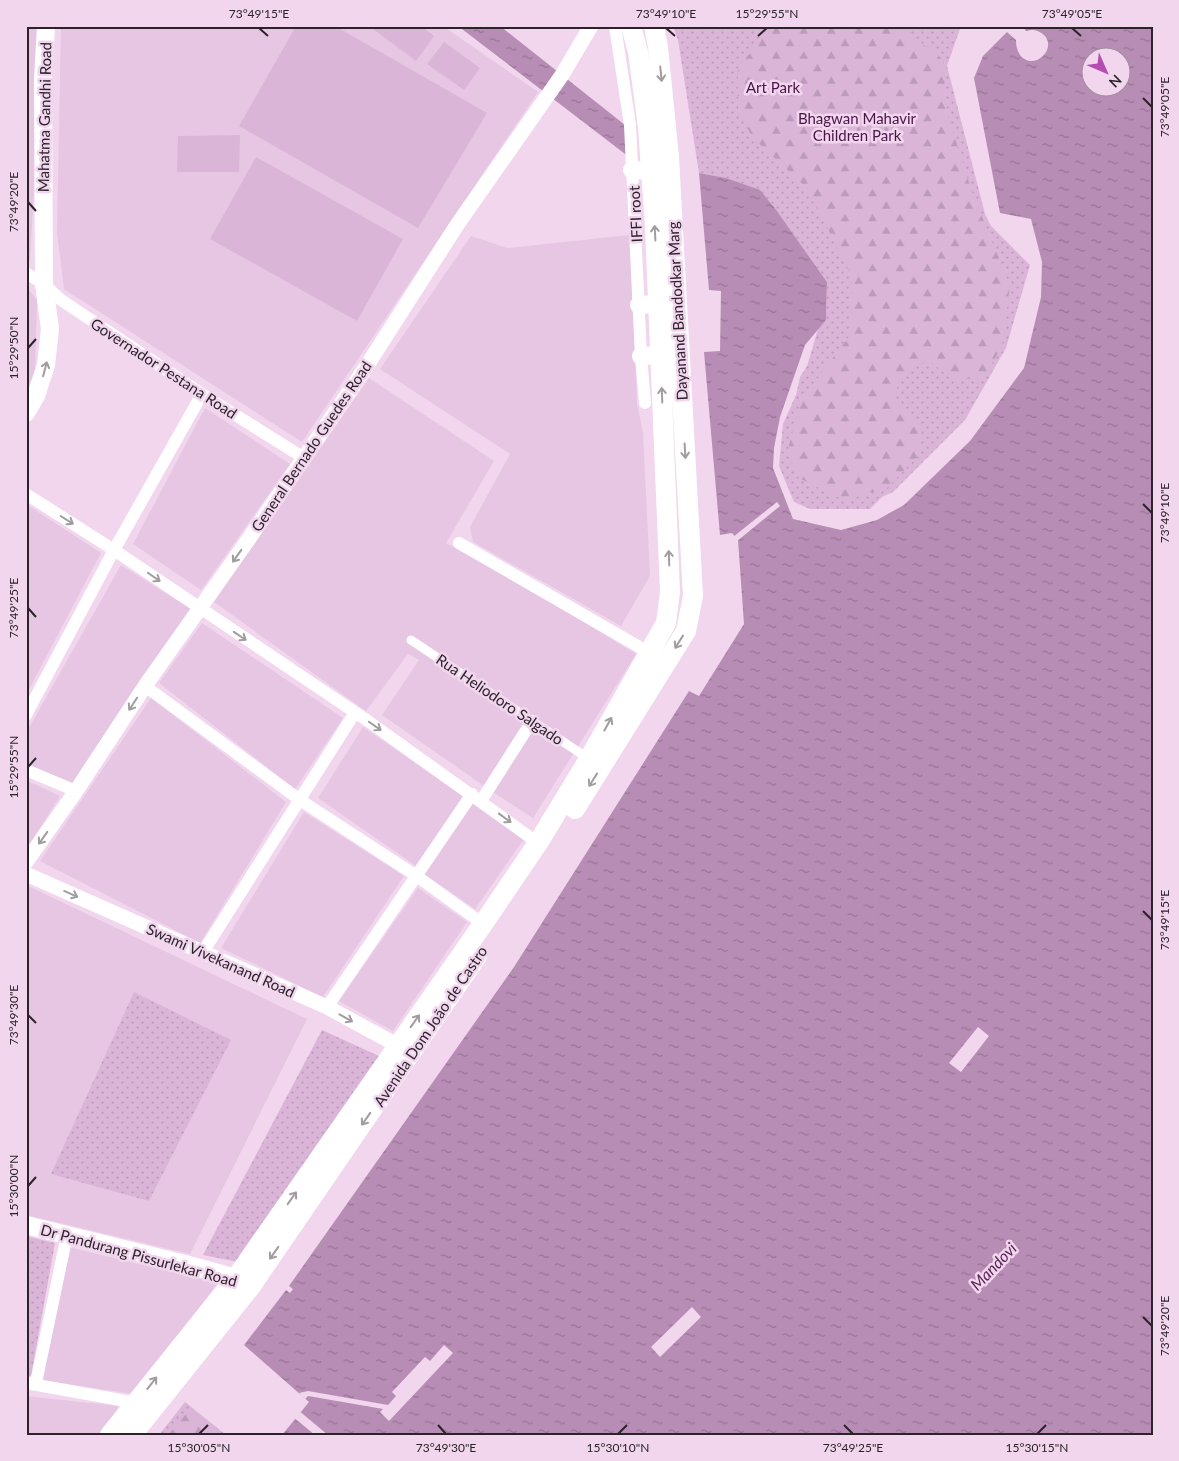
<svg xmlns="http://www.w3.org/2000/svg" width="1179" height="1461" font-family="Lato,sans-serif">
<defs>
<pattern id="green-dots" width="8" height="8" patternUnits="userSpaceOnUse" patternTransform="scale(1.25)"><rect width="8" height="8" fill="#dbb5d8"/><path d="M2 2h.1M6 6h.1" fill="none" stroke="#bc9bba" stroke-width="1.8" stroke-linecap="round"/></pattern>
<pattern id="forest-firs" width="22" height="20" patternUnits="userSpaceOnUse" patternTransform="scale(1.25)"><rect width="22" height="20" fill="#dbb5d8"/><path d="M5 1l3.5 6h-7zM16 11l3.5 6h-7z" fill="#bc9bba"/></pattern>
<pattern id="water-ripples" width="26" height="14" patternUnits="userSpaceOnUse" patternTransform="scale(1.25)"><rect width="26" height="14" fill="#b88db5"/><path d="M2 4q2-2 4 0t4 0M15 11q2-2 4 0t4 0" fill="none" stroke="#967393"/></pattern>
</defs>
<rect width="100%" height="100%" fill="#f1d6ee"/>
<path fill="#e6c6e2" d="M26 26H43L30 261 26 259Z
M61 26H443L538 92 302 442 64 289 57 232Z
M630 235 637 404 643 433 650 576 621 626 473 542 470 527 510 454 380 369 471 236 507 248Z
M26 286 37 300 35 372 26 390Z
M369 378 494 461 446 543 559 607 636 654 533 818 490 790 382 715 419 660 408 654 366 711 214 602Z
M205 408 290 464 201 590 133 544Z
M26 504 101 553 26 695Z
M121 565 192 610 72 787 26 765V733Z
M202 623 343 718 295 789 159 683Z
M151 698 286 802 200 943 40 861Z
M363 727 463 796 416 866 318 798Z
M26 780 60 796 26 850Z
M474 801 524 839 475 909 423 873Z
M304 812 404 876 323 997 221 948Z
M26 885 307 1019 190 1254 26 1215Z
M418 888 467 922 393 1031 339 1001Z
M68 1247 218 1283 134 1394 40 1380Z
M26 1396 118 1406 116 1417 100 1435H26Z"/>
<path fill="url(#green-dots)" d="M673 26H961L947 66 985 214 991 226 1030 265 1006 348 965 420 893 492 882 497 870 509H810L794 502 779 466 783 424 796 395 800 377 807 366 818 329 826 320 827 282 777 211 726 178 699 173 678 40Z
M134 992 231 1040 149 1201 51 1174Z
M322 1030 379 1056 238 1262 203 1255Z
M26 1236 55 1243 31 1376H26Z
M185 1402 226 1435H159Z"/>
<path fill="url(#forest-firs)" d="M766 26H906L915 42 934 49 943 61 947 113 972 192 1010 286 1002 346 984 378 954 380 928 360 902 374 894 397 922 429 919 455 887 488 844 500 799 478 787 452 802 399 851 334 852 277 808 189 752 137 738 110V67L757 45Z
M191 1408 223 1435H168Z"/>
<path fill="#dbb5d8" d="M296 26H335L487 113 418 228 239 126Z
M369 26H421L434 36 416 61Z
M444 42 480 68 464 90 427 64Z
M240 135 239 172H177L178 136Z
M256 157 403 239 357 321 210 239Z"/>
<path fill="url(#water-ripples)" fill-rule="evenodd" d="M458 26H500L625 125 629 157Z
M1022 26H1153V1435H282L309 1402 244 1345 286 1290 290 1293 293 1289 289 1286 514 967 689 691 699 696 744 624 738 540 732 533 720 535 704 352 720 351 721 291 709 290 699 173 726 178 760 190 777 211 827 282 826 320 805 345 780 417 774 448 773 468 793 519 841 530 877 520 904 505 970 441 1024 368 1041 297 1042 262 1031 219 1000 213 974 78 983 56 1007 32 1016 40C1016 46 1017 50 1020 55 1033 72 1058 49 1044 35 1038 30 1033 29 1026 31ZM1092 58H1122V88H1092Z"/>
<path fill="#f1d6ee" d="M777 502 780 506 736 542 733 537Z
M978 1027 989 1036 961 1072 949 1063Z
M692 1307 701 1317 660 1357 651 1347Z
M444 1345 453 1353 389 1421 380 1412 383 1409 308 1396 305 1399 299 1393 308 1391 388 1405 396 1396 392 1392 425 1357 430 1361Z
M298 1410 328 1435H315L293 1417Z"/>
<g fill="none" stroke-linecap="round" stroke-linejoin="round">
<path stroke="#fff" stroke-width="9" d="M411 640 589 759"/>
<path stroke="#fff" stroke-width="12" d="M615 26 630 125 641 356 645 403
M26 273 44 284 61 300 202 394 304 458
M26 494 114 550 368 721 538 843
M459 543 648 652
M145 686 300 800 415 875 483 924
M26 715 114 550 202 394
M26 770 76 791
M481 801 532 721
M203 952 354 714
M327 1007 472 794
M26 1383 137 1403
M36 1383 67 1235"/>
<path stroke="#fff" stroke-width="15" d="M26 862 76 791 145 686 248 540 366 367 457 225 562 75 591 26
M26 874 327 1007 406 1050"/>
<path stroke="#fff" stroke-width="18" d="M632 170 651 171
M639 305 658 304
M641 356 660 355
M26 413 36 396 46 365 50 329 44 284 43 79 46 26
M26 1225 189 1265 236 1278 248 1284"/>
<path stroke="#fff" stroke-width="20" d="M575 809 686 631 693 596 669 157 658 47 654 26
M110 1435 236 1278 483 924 538 843 589 759 666 623 670 592 655 227 648 127 638 52 631 26
M132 1435 251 1286 477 956"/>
</g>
<defs><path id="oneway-shaft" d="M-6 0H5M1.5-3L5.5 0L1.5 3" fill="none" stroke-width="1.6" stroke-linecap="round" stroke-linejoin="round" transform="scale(1.25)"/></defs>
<g stroke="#a09c9f">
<use href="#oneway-shaft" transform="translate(661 74) rotate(84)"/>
<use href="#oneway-shaft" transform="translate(655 233) rotate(-93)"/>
<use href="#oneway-shaft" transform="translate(45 369) rotate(-75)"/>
<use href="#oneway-shaft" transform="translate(662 395) rotate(-92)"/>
<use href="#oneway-shaft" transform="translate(685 451) rotate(87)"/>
<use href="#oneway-shaft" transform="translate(67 520) rotate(32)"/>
<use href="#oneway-shaft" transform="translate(237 556) rotate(125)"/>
<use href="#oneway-shaft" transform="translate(669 558) rotate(-92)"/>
<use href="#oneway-shaft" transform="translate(154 577) rotate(35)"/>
<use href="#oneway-shaft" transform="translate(240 636) rotate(34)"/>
<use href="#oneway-shaft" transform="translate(679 642) rotate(122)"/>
<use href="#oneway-shaft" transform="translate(133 704) rotate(123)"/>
<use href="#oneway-shaft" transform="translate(608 724) rotate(-61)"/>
<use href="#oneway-shaft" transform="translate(375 726) rotate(35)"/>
<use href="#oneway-shaft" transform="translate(593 780) rotate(122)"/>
<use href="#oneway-shaft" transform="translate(505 818) rotate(36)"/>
<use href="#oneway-shaft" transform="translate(43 838) rotate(125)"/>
<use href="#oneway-shaft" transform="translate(71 894) rotate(24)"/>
<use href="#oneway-shaft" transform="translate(346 1018) rotate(29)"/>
<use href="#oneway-shaft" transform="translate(415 1021) rotate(-55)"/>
<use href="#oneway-shaft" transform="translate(366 1119) rotate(125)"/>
<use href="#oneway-shaft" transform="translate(292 1198) rotate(-55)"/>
<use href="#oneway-shaft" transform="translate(274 1253) rotate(125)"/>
<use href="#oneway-shaft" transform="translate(152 1383) rotate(-52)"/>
</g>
<path fill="none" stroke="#2b222a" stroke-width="2" d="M259 28 268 36M666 28 675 36M1072 28 1081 36M758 36 767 28M1143 98 1152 107M28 202 36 211M28 348 36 339M1143 504 1152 513M28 608 36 617M28 767 36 758M1143 911 1152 920M28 1015 36 1023M28 1186 36 1177M1143 1317 1152 1326M438 1425 446 1434M844 1425 853 1434M199 1434 208 1425M618 1434 627 1425M1037 1434 1046 1425"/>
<g text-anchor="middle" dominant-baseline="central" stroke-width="5" stroke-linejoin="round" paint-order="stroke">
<g font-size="15" fill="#491447" stroke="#f1d6ee">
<text x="773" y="87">Art Park</text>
<text x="857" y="118">Bhagwan Mahavir<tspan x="857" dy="17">Children Park</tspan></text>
</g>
<g font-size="15" fill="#2b222a" stroke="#f1d6ee">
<text transform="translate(44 117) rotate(-89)">Mahatma Gandhi Road</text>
<text transform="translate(635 214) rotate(-93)">IFFI root</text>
<text transform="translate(677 311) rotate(-93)">Dayanand Bandodkar Marg</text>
<text transform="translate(164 368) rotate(33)">Governador Pestana Road</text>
<text transform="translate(311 446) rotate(-56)">General Bernado Guedes Road</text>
<text transform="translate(500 699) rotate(34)">Rua Heliodoro Salgado</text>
<text transform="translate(221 960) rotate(24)">Swami Vivekanand Road</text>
<text transform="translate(430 1026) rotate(-56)">Avenida Dom João de Castro</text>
<text transform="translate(139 1255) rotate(15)">Dr Pandurang Pissurlekar Road</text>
</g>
<g font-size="16" font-style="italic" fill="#592457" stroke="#f1d6ee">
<text transform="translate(993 1266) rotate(-46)">Mandovi</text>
</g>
</g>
<rect width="1179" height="1461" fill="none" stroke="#f1d6ee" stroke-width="55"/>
<g transform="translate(1106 72) rotate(135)"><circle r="24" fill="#f1d6ee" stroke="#a28ea0"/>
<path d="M0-4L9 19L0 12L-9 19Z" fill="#b54db1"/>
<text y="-8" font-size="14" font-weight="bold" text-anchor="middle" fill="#2b222a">N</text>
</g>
<rect x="28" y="28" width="1124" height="1406" fill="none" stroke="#2b222a" stroke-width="2"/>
<g font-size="12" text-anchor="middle" fill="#2b222a">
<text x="259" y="18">73°49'15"E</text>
<text x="666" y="18">73°49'10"E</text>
<text x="767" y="18">15°29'55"N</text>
<text x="1072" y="18">73°49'05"E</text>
<text transform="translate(1165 107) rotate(-90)" y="4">73°49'05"E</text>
<text transform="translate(14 202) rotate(-90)" y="4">73°49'20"E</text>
<text transform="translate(14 348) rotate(-90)" y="4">15°29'50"N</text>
<text transform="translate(1165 513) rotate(-90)" y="4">73°49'10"E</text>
<text transform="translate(14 608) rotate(-90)" y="4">73°49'25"E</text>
<text transform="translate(14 767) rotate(-90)" y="4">15°29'55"N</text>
<text transform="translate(1165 920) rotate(-90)" y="4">73°49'15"E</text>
<text transform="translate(14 1015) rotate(-90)" y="4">73°49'30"E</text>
<text transform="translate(14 1186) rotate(-90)" y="4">15°30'00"N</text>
<text transform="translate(1165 1326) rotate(-90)" y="4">73°49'20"E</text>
<text x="199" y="1452">15°30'05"N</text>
<text x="446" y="1452">73°49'30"E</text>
<text x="618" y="1452">15°30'10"N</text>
<text x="853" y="1452">73°49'25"E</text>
<text x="1037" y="1452">15°30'15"N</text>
</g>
</svg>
